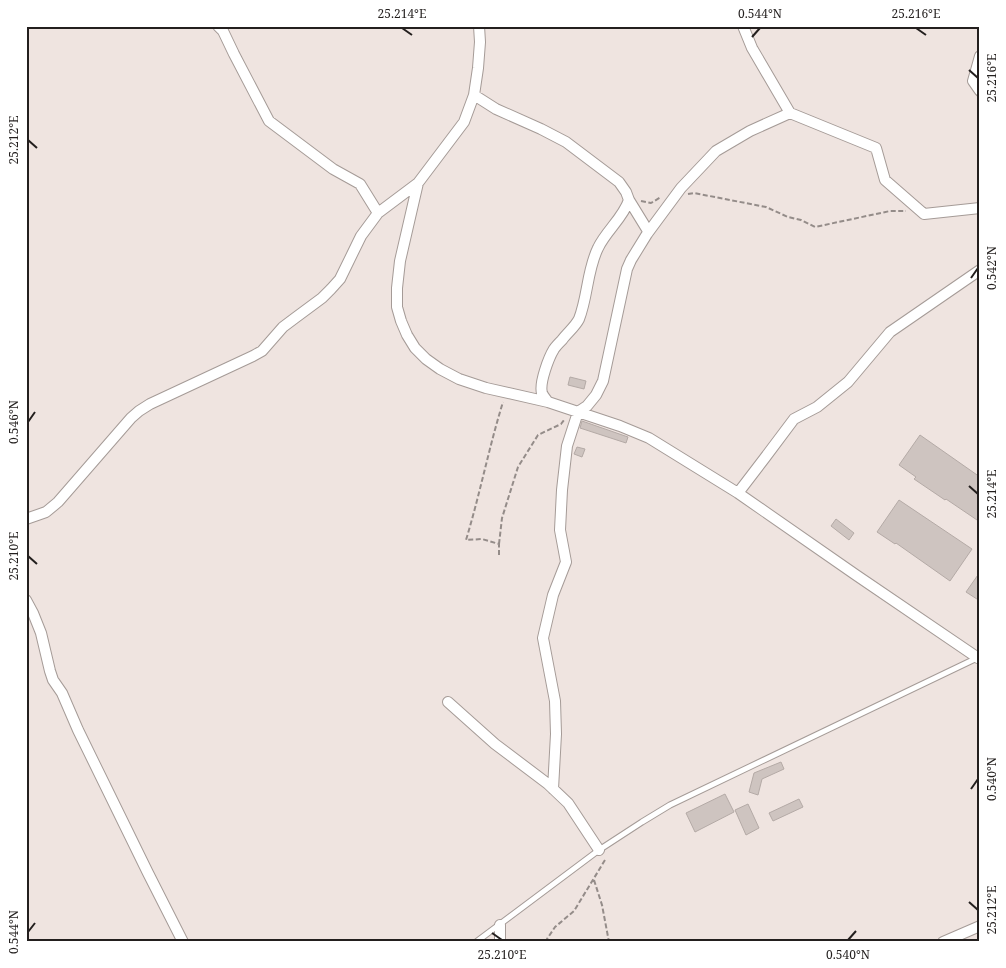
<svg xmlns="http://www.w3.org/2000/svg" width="1006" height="968" font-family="'Noto Serif',serif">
<rect width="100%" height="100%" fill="#efe4e0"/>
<path fill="#cec4c0" stroke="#b4aaa6" d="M570 377 586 381 584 389 568 385Z
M582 421 628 437 626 443 580 428Z
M920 435 980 477V522L946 499 945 500 914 479 916 477 899 465Z
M577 447 585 449 582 457 574 454Z
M899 500 972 549 950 581 896 543 895 544 877 532Z
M836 519 854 533 849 540 831 526Z
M980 572V601L966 592Z
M781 762 784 769 762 779 758 795 749 792 754 773Z
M725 794 734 812 695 832 686 813Z
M799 799 803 807 773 821 769 813Z
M748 804 759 828 746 835 735 810Z"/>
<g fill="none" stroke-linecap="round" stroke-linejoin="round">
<g stroke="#a59b97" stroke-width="7">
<path id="service" d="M476 942 599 850 642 822 670 805 977 658"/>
</g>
<g stroke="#a59b97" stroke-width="12">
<path id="minor" d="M218 26 223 31 234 54 269 121 333 169 360 184 378 213
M743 26 752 48 790 113 876 148 885 180 924 214 980 208
M980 56 973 81 980 91
M474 95 496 109 541 129 566 142 619 182 626 192 629 200 648 231 647 234 631 260 627 269 603 381 596 395 587 406 578 412 567 446 562 490 560 530 566 562 553 595 543 638 555 701 556 734 553 789
M418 183 400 261 397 288V307L401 321 407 335 415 348 426 359 440 369 459 379 486 388 548 402 620 426 649 438 738 493 856 575 978 658
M647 234 681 188 716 151 750 131 790 113
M548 402C546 399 543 396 542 393 539 383 549 357 554 349 556 346 559 343 562 340 567 333 575 327 579 319 588 296 587 270 598 248 606 231 623 218 629 200
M738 493 764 459 794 419 817 407 848 382 890 332 980 270
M26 519 46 512 58 502 131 418 139 411 150 404 253 356 262 351 283 327 295 318 322 298 331 289 340 279 361 236 378 213 418 183 464 122 474 95 478 68 480 42 479 26
M26 600 33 613 41 633 50 671 53 680 62 693 78 730 148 873 183 942
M448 702 495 744 548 784 568 803 599 850
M500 942V925
M943 942 980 926"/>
</g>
<path stroke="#948c89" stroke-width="2" stroke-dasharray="5 2.5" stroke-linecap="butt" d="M688 194 694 193 766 207 788 217 801 220 815 227 890 211H906
M641 201 651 203 661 197
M499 544 502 518 518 467 538 435 561 424 564 420
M499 555V544L482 539 466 540C480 494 489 447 503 402
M594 880 602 905 609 942
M545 942 555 927 574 911 605 860 604 859"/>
<use href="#service" stroke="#fff" stroke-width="5"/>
<use href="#minor" stroke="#fff" stroke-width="10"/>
</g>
<path fill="none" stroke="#231f1e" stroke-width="2" d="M402 28 412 35M916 28 926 35M752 37 760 28M969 70 978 78M28 140 37 148M971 278 978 268M28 422 35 412M969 486 978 494M28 556 37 564M971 789 978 779M969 902 978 910M28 932 35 923M492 933 502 940M848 940 856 931"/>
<rect width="1006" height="968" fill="none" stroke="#ffffff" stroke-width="55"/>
<rect x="28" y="28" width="950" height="912" fill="none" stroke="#231f1e" stroke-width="2"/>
<g font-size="12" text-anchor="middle" fill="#231f1e">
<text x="402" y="18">25.214°E</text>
<text x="760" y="18">0.544°N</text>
<text x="916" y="18">25.216°E</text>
<text transform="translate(992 78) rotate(-90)" y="4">25.216°E</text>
<text transform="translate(14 140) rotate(-90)" y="4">25.212°E</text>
<text transform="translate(992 268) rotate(-90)" y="4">0.542°N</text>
<text transform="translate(14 422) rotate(-90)" y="4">0.546°N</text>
<text transform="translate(992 494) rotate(-90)" y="4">25.214°E</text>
<text transform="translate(14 556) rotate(-90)" y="4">25.210°E</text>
<text transform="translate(992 779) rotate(-90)" y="4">0.540°N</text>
<text transform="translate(992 910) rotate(-90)" y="4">25.212°E</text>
<text transform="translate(14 932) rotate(-90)" y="4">0.544°N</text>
<text x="502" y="959">25.210°E</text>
<text x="848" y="959">0.540°N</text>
</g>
</svg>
